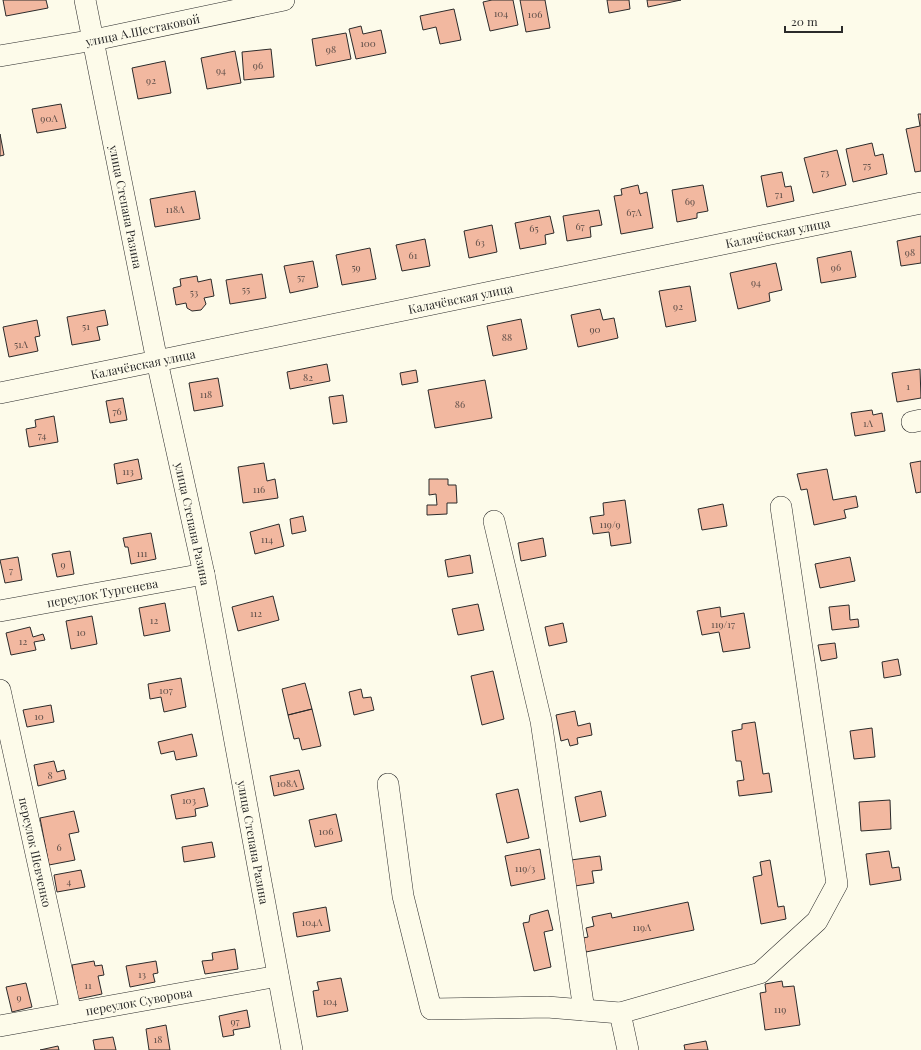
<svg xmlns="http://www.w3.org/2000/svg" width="921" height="1050" font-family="'Playfair Display',serif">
<rect width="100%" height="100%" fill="#fdfbea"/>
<path fill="#f2b8a0" stroke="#2b2b2b" d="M3 0H46L48 8 6 16Z
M492 0H513L518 25 490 31 483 2Z
M520 0H545L550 28 526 32Z
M607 0H629L630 9 609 13Z
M647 0H681L648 7Z
M454 9 461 40 440 44 436 27 423 30 420 16Z
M361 26 363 34 381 30 386 53 356 59 349 29Z
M346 33 351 59 316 66 312 39Z
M271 49 274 77 244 80 242 52Z
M235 51 241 83 207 89 201 58Z
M165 61 171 93 138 99 132 68Z
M61 104 66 128 37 133 32 109Z
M918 114H921V171L915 172 906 129 920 126Z
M0 134 4 155 0 156Z
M872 143 875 156 883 154 887 174 853 182 846 149Z
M837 150 846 185 813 193 804 158Z
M782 172 785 187 791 186 794 201 767 207 761 176Z
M638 185 640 194 647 192 653 228 621 234 614 196 622 195 621 189Z
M703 185 708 211 697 213V218L677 222 672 190Z
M195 191 200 219 155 227 150 199Z
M599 210 602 225 590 227 591 237 567 241 563 216Z
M550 216 554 233 545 235 546 244 520 249 515 223Z
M492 225 497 252 469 258 464 231Z
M921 236V263L901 266 897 241Z
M425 239 430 266 402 271 396 245Z
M370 248 376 279 342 285 336 255Z
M851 251 856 277 821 283 817 258Z
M313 261 318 287 290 293 284 266Z
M776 263 782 290 769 293 770 301 738 309 730 273Z
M262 274 266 298 230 304 226 280Z
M197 276 198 282 211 279 214 296 204 298 206 304 201 310 192 311 187 308 186 303 176 305 173 288 181 286 180 279Z
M690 286 696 321 666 327 659 291Z
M600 309 603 320 614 318 618 338 578 347 571 315Z
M105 310 108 325 97 327 100 340 72 345 67 317Z
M521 319 527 349 493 356 487 326Z
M37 320 40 336 35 337 38 351 9 357 3 327Z
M327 364 330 381 290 389 287 372Z
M920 369 921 398 897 402 892 373Z
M416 370 418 382 402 385 400 373Z
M218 378 223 406 194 411 189 383Z
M485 380 492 418 435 428 428 390Z
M343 395 347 422 333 424 329 397Z
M123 398 127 420 110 423 106 401Z
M872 410 873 415 882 413 885 431 855 436 851 413Z
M54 416 58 442 29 447 26 429 36 427 35 420Z
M138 459 142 479 117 484 114 464Z
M921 461V492L916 493 910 463Z
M264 463 267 481 275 479 278 498 243 503 238 467Z
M827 469 833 500 856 496 858 507 844 510 846 518 814 525 807 489 801 490 797 474Z
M429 479H448V485H456L457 503H447V514L427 515V505H437L436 494 429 495Z
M625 500 631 543 611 546 609 532 593 534 590 517 604 515 603 503Z
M723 504 727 526 702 530 698 509Z
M303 516 306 531 292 534 290 519Z
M279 524 284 546 255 554 250 532Z
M151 533 156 559 131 564 128 547H125L123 538Z
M543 538 546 556 521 561 518 543Z
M70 551 74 574 57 577 52 554Z
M470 555 473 573 448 577 445 560Z
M18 557 22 580 5 583 0 560Z
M850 557 855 581 820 588 815 564Z
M273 596 279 620 238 631 232 607Z
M165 603 170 631 144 636 139 608Z
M478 604 484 630 458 635 452 609Z
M849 605 850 620 858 619 859 627 832 630 829 607Z
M720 607 721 617 744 613 750 648 723 652 719 632 702 635 697 611Z
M92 616 97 644 71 649 66 621Z
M563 623 567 642 549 646 545 627Z
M30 627 33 637 43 634 45 640 34 642 36 650 11 655 6 633Z
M835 643 837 658 821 661 818 645Z
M898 659 901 675 884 678 882 662Z
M493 671 504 719 482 725 471 676Z
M181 678 186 707 164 712 161 697 150 699 148 684Z
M305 683 312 709 288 715 282 689Z
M361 689 363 698 371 697 374 710 354 715 349 692Z
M51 705 54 722 27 727 23 710Z
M312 709 321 746 302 750 299 738 294 739 288 715Z
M575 711 578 726 590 723 592 735 577 738 578 744 570 746 568 739 561 741 556 715Z
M755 722 763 774 769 773 772 792 739 796 737 781 744 780 741 761H736L732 731 742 729V724Z
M872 728 875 757 854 759 850 731Z
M192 734 197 756 176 760 174 751 161 754 158 742Z
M54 761 57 772 64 770 66 779 38 786 34 765Z
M299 770 304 789 274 796 270 776Z
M204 788 208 806 195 809 196 816 176 819 171 795Z
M518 789 529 838 507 843 496 794Z
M601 791 606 816 580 822 575 797Z
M890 800 891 829 861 831 859 802Z
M74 811 79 832 69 834 75 860 49 865 40 818Z
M336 814 342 841 315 847 309 820Z
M212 842 215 857 184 862 182 847Z
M540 849 545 879 511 886 505 856Z
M889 851 892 868 899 867 901 880 870 885 866 854Z
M600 856 602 870 592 871 594 883 575 886 571 860Z
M770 860 778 907 784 906 786 919 761 924 753 877 762 875 760 862Z
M81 870 85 887 57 892 54 875Z
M688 902 694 930 586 952 583 938 588 937 586 928 594 926 592 917 611 913 612 918Z
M326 907 330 931 297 937 293 913Z
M548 910 553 930 544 932 551 967 534 971 523 923 529 922 530 915Z
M235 949 238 969 205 974 202 961 213 960 212 953Z
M94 961 95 966 102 965 104 975 98 976 102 994 78 999 72 965Z
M156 961 158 973 153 974 155 982 130 987 126 966Z
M341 978 348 1011 317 1017 313 991 319 990 317 982Z
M782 981 783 987 794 986 800 1025 765 1030 760 993 766 992 765 984Z
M26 983 32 1007 12 1012 6 987Z
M247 1010 250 1027 233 1030 234 1035 223 1037 219 1016Z
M166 1025 170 1050H149L146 1029Z
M113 1037 116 1050H95L93 1040Z
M706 1041 708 1050H685L684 1045Z
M58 1046 59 1050H40Z"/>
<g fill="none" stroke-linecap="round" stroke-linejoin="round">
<g stroke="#2b2b2b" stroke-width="22">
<g id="minor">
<path id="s1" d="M85 0 157 361 204 574 292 1050"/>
<path id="s2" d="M0 56 94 40 284 0"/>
<path id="s3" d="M0 393 157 361 921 203"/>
<path d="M912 422 921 420"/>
<path d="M494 521 541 721 584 1010"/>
<path id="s4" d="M0 611 204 574"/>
<path id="s5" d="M0 690 71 1013"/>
<path d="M388 784 403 896 431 1009 547 1007 620 1013"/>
<path id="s6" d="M0 1026 278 976"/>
<path d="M628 1050 620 1013 760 973 817 921 837 884 781 507"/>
</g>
</g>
<use href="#minor" stroke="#fdfbea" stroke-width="21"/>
</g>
<g text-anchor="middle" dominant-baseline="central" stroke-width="3" stroke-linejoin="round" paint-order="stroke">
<g font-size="10" fill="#5d4e48">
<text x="501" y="13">104</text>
<text x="535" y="14">106</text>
<text x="368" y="43">100</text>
<text x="331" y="49">98</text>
<text x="258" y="65">96</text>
<text x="221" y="70">94</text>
<text x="151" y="80">92</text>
<text x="49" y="118">90А</text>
<text x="867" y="165">75</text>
<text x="825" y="172">73</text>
<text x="779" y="194">71</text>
<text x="690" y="201">69</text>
<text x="175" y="209">118А</text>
<text x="634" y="212">67А</text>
<text x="580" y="226">67</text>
<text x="534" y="228">65</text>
<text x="480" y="242">63</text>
<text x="910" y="252">98</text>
<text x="413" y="255">61</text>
<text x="356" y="267">59</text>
<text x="836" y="267">96</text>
<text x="301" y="277">57</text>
<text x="756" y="282">94</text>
<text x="246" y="289">55</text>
<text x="194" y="292">53</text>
<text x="678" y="306">92</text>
<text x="86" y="326">51</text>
<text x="595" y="329">90</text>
<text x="507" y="337">88</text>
<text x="21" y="344">51А</text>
<text x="308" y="377">82</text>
<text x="908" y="386">1</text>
<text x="206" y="394">118</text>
<text x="460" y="404">86</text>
<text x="117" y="411">76</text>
<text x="868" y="423">1А</text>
<text x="42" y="435">74</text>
<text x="128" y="471">113</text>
<text x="259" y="489">116</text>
<text x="610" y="524">119/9</text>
<text x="267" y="539">114</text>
<text x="142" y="553">111</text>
<text x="63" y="564">9</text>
<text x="11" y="570">7</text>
<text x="256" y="613">112</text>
<text x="154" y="620">12</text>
<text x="723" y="624">119/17</text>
<text x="81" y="632">10</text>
<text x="23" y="641">12</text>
<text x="166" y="690">107</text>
<text x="39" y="716">10</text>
<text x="50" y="775">8</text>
<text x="287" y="783">108А</text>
<text x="189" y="800">103</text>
<text x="326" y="831">106</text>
<text x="59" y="847">6</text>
<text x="525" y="868">119/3</text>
<text x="69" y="881">4</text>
<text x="312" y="922">104А</text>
<text x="642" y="927">119А</text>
<text x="142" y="974">13</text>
<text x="88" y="985">11</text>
<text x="19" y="997">9</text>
<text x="330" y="1001">104</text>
<text x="780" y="1009">119</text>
<text x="235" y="1021">97</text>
<text x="158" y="1039">18</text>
</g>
<g font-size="12" fill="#2b2b2b" stroke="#fdfbea">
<text stroke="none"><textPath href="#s2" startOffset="145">улица А.Шестаковой</textPath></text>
<text stroke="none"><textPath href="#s1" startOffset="211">улица Степана Разина</textPath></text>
<text stroke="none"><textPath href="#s3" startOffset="794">Калачёвская улица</textPath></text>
<text stroke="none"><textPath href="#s3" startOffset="470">Калачёвская улица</textPath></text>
<text stroke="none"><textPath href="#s3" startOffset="146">Калачёвская улица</textPath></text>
<text stroke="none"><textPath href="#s1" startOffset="535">улица Степана Разина</textPath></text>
<text stroke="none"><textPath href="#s4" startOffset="104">переулок Тургенева</textPath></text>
<text stroke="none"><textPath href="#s1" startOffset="859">улица Степана Разина</textPath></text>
<text stroke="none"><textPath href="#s5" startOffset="166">переулок Шевченко</textPath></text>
<text stroke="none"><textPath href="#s6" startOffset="141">переулок Суворова</textPath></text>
</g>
</g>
<path d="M785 26v6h57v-6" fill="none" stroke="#2b2b2b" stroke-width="2"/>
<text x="791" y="26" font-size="12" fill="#2b2b2b" stroke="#fdfbea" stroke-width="3" paint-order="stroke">20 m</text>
</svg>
